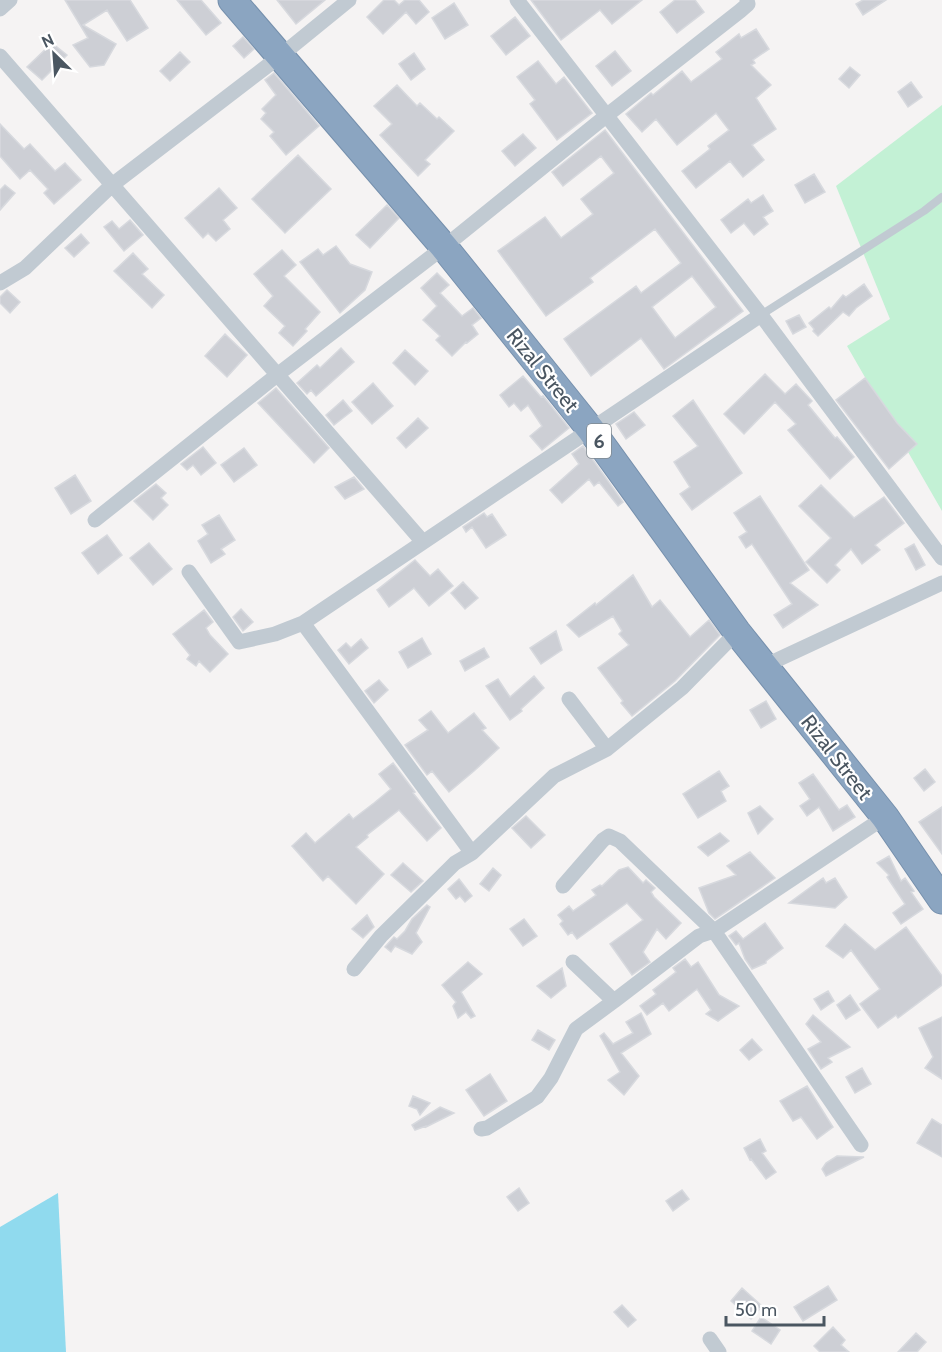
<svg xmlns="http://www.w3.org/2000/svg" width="942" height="1352" font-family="Cabin,sans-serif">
<rect width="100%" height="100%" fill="#f5f3f3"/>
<path fill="#c3f1d5" d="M942 105V511L847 346 890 319 836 186Z"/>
<path fill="#90daee" d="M58 1193 66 1352H0V1227Z"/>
<path fill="#cdcfd5" stroke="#d7d9de" stroke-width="1.5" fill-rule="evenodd" d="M65 0H130L148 28 127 41 107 10 83 25 116 44 104 65 90 67 73 45 88 38Z
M177 0H201L221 23 206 35Z
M277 0H325L296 24Z
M384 0H394L399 5 405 0H419L429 12 416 24 406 12 383 34 367 17Z
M531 0H642L612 24 600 10 561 40Z
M675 0H695L704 12 677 33 660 12Z
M863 0H886L863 15 856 4Z
M454 3 468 25 445 39 432 18Z
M515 17 530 36 506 55 491 36Z
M756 29 769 49 753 60 755 63 751 65 771 85 756 98 776 129 752 145 764 160 743 177 730 161 696 188 682 171 710 149 708 146 729 130 716 113 677 145 656 119 642 132 626 114 651 93 653 95 682 71 691 82 722 59 716 52 739 34 741 38Z
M243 37 254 49 244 58 233 46Z
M52 43 67 55 42 80 27 67Z
M615 51 631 71 612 86 596 66Z
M180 52 190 62 170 81 160 71Z
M414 53 425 69 411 80 399 64Z
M538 61 556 84 564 77 592 113 557 140 530 104 535 100 517 77Z
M850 67 860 75 849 88 839 79Z
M274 73 319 126 286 155 270 136 274 132 261 119 266 113 262 109 276 95 265 80Z
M911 82 922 97 908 107 898 92Z
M397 85 417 106 420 103 437 119 439 117 454 131 425 160 430 164 418 176 380 135 392 124 374 106Z
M0 124 24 149 30 144 55 171 65 163 81 180 54 204 44 193 48 189 30 170 20 179 0 156Z
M605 130 743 311 664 369 641 338 591 376 564 339 636 286 641 293 681 263 655 229 590 278 593 282 546 316 498 251 545 217 561 238 593 214 581 199 614 173 601 156 563 186 552 172ZM692 276 716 307 675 338 652 307Z
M523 134 536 148 515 166 502 151Z
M298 155 331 189 285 233 252 199Z
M814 174 825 192 805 203 795 185Z
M5 185 15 193 0 210V190Z
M219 188 237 208 223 220 230 229 216 241 208 233 203 238 185 218Z
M763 195 773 211 763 217 768 224 754 235 744 223 731 233 721 220 748 199 751 203Z
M387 205 399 218 370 248 356 235Z
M130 220 143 235 124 251 104 227 112 221 119 229Z
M81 234 89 243 74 257 65 248Z
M336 246 350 264 372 272 365 290 340 313 300 262 318 249 323 255Z
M282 250 296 265 284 276 320 312 305 329 307 331 293 346 279 333 285 326 264 306 273 296 254 274Z
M133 253 148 269 142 274 164 295 152 308 114 271Z
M437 273 449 285 440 293 462 316 473 308 481 318 472 325 478 334 467 343 466 342 452 356 436 340 440 336 423 320 437 306 421 288Z
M864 284 872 296 856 308 849 316 843 312 818 336 813 331 814 329 809 323 829 307 831 309 843 295 846 297Z
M7 290 20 302 10 313 0 303V297Z
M799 315 806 327 793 334 786 321Z
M225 334 247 355 227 377 205 356Z
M341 348 354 362 316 396 311 390 307 394 297 383 317 365 320 368Z
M405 350 428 371 415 385 393 363Z
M765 374 785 394 796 384 812 401 808 405 835 438 837 437 854 457 830 479 788 430 796 424 775 402 744 434 724 414Z
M523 376 541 397 543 396 569 428 542 450 530 436 542 426 528 405 521 411 514 403 509 407 500 395Z
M865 378 897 423 917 444 889 469 836 400Z
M373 383 393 406 372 424 352 402Z
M276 388 329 448 314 463 258 403Z
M343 400 352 411 334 425 326 415Z
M693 400 742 473 692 510 680 494 690 487 674 462 698 446 673 416Z
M634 412 645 425 626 439 616 424Z
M418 418 428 428 406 448 397 438Z
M583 446 623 502 618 506 599 482 594 486 589 479 562 503 550 490 579 464 572 454Z
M203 447 216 463 201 475 193 465 187 470 181 464Z
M244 448 257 465 234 482 221 465Z
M75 475 91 501 71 514 55 488Z
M354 477 364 489 345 499 335 487Z
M156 484 166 493 161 498 168 505 153 520 134 501Z
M821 485 854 518 884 497 904 523 875 545 880 550 862 564 851 549 835 565 840 570 827 583 806 562 831 538 799 506Z
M760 496 809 570 790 583 818 605 783 628 774 615 792 604 752 544 746 548 739 537 747 532 734 513Z
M484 513 487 517 492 514 506 535 486 548 472 527 466 532 463 527Z
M219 515 235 540 221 549 225 554 211 563 198 541 208 534 202 525Z
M107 535 122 555 98 574 82 553Z
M149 543 172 569 153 585 130 558Z
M914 544 925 565 916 570 905 549Z
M415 560 430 576 438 569 453 586 429 606 414 588 389 607 377 590Z
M633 575 652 607 660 600 690 637 709 620 720 635 675 681 632 716 621 703 623 701 598 668 629 645 619 634 622 631 613 616 579 637 567 625 595 603 596 605Z
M463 582 478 598 465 609 451 593Z
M241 609 253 622 243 631 233 617Z
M204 610 213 622 206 628 210 635 228 654 210 672 199 661 196 666 187 659 190 655 173 634Z
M556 631 562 650 541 664 530 648Z
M422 638 431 654 408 668 399 652Z
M361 639 368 648 349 664 338 650 346 643 351 648Z
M484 648 489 657 465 671 460 661Z
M534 676 544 688 521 709 522 711 510 720 486 686 498 679 510 697Z
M379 680 388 690 374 703 365 691Z
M766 701 776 719 761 728 750 710Z
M431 711 448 733 474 713 486 728 482 730 499 748 474 771 449 792 432 771 427 775 405 745 428 730 419 720Z
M393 763 415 792 413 793 441 828 427 841 399 810 367 835 368 837 356 847 384 874 356 904 328 876 323 881 292 846 306 833 315 843 349 814 353 819 374 803 391 789 379 774Z
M925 769 935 782 924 791 914 778Z
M719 771 729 786 721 791 726 801 698 818 683 794Z
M813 774 839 810 847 805 855 817 833 831 819 807 807 816 800 806 810 799 799 783Z
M760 806 773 819 758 834 748 813Z
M942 807V854L919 822Z
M526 816 545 835 531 848 512 828Z
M720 833 729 841 708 856 698 847Z
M750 852 775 878 715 919 709 913 699 888 736 875 727 866Z
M889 856 901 881 905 878 914 891 911 892 923 909 901 924 893 913 905 904 887 877 889 875 877 863Z
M403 863 423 881 411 892 391 875Z
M628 867 643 883 646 880 655 888 651 892 654 897 681 923 666 939 657 929 643 952 650 962 632 975 610 944 643 920 627 903 577 939 572 932 568 935 560 924 563 921 558 915 569 906 573 911 596 895 592 890 600 885 602 886 619 870Z
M493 868 501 875 489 891 480 884Z
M823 878 826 883 835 878 847 897 835 908 789 903Z
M459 879 472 896 465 902 460 896 456 899 448 889Z
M427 905 430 907 416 933 422 942 412 954 395 946 391 952 385 947 394 937 397 939 405 931 412 919Z
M367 915 374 927 363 938 352 929Z
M524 919 537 936 523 946 510 929Z
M765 923 783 948 766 961V963L752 969 745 959 739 943 736 945 729 936 736 931 743 939Z
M845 924 875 950 906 927 942 976V985L898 1018 896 1015 878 1028 860 1004 880 989 851 950 843 958 826 946Z
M685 959 691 967 698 962 719 995 739 1006 718 1021 706 1014 711 1010 697 989 669 1011 663 1003 647 1015 640 1006 656 994 653 990 676 972 673 968Z
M468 962 482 974 461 992 475 1016 471 1018 466 1012 458 1018 453 1006 456 1002 442 985Z
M562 968 566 986 551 998 537 986Z
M828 991 834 1001 821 1010 814 999Z
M850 995 860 1010 846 1019 837 1005Z
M641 1013 651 1034 621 1053 639 1076 624 1095 608 1080 620 1072 600 1036 604 1033 613 1044 633 1033 626 1022Z
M813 1015 850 1047 828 1058 832 1062 821 1069 808 1049 821 1042 806 1024Z
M942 1017V1079L925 1068 933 1057 919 1028Z
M538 1030 555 1040 549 1050 532 1040Z
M752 1039 762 1050 749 1060 740 1050Z
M862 1068 871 1084 855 1093 846 1077Z
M490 1074 507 1101 484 1116 466 1090Z
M807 1086 833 1127 817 1139 801 1117 793 1121 780 1101Z
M413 1096 430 1103 420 1115 417 1109 409 1106Z
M440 1107 454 1113 426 1127V1126L415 1130 412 1125Z
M932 1119 942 1125V1157L917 1143Z
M760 1139 766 1151 762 1153 776 1172 766 1179 751 1159 750 1160 744 1148Z
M837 1156 864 1157 826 1176 822 1169 826 1163Z
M519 1188 529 1203 518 1211 507 1197Z
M682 1190 689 1199 673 1211 666 1201Z
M828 1286 837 1300 803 1321 794 1307Z
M742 1288 762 1306 751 1319 731 1301Z
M622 1305 636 1320 628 1327 614 1312Z
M761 1317 780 1330 771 1344 752 1331Z
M833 1327 845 1340 841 1345 849 1352H820L814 1346Z
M916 1333 926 1342 917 1352H898Z"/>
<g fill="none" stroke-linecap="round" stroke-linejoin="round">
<g stroke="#7690ad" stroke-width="29">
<path id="highway" d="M232 0 444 247 591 430 737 632 885 817 942 900"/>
</g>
<path stroke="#c1cad2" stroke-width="8" d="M761 315 924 211 942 197"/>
<path stroke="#c1cad2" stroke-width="15" d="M517 0 761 315 942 558
M0 9 10 0
M0 56 423 542
M0 283 25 268 112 185 279 57 349 0
M95 520 277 375 444 247 606 116 740 11 748 4 747 0
M189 572 239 642 275 634 303 623 761 315
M303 623 472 853
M764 666 942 583
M569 699 607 749
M563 886 603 840 609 836 620 841 714 931 861 1145
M573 962 614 1001 699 936 714 931 885 817
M354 969 381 936 455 863 472 853 554 776 607 749 682 688 737 632
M481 1129 487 1128 537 1097 551 1078 576 1029 614 1001
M710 1339 719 1352"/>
<use href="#highway" stroke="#8ba5c1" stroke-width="27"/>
</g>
<g text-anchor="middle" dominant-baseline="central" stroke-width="4.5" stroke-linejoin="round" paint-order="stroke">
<rect fill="#fff" stroke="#808990" stroke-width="1.5" x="587" y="424" width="24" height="34" rx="4.5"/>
<g font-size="20" font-weight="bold" fill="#4a5661">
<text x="599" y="441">6</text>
</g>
<g font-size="21" fill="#4a5661" stroke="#fff">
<text transform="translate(543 370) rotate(51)">Rizal Street</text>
<text transform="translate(837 757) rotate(52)">Rizal Street</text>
</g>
</g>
<g transform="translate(54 54) rotate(335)" stroke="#ffffff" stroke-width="4.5" paint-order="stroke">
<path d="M0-4.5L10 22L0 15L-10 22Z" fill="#4a5661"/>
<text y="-9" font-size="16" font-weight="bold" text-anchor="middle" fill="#4a5661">N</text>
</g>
<path d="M726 1316v9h98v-9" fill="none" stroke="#4a5661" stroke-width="3"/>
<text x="735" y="1316" font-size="18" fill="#4a5661" stroke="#ffffff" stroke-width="4.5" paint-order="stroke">50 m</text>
</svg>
